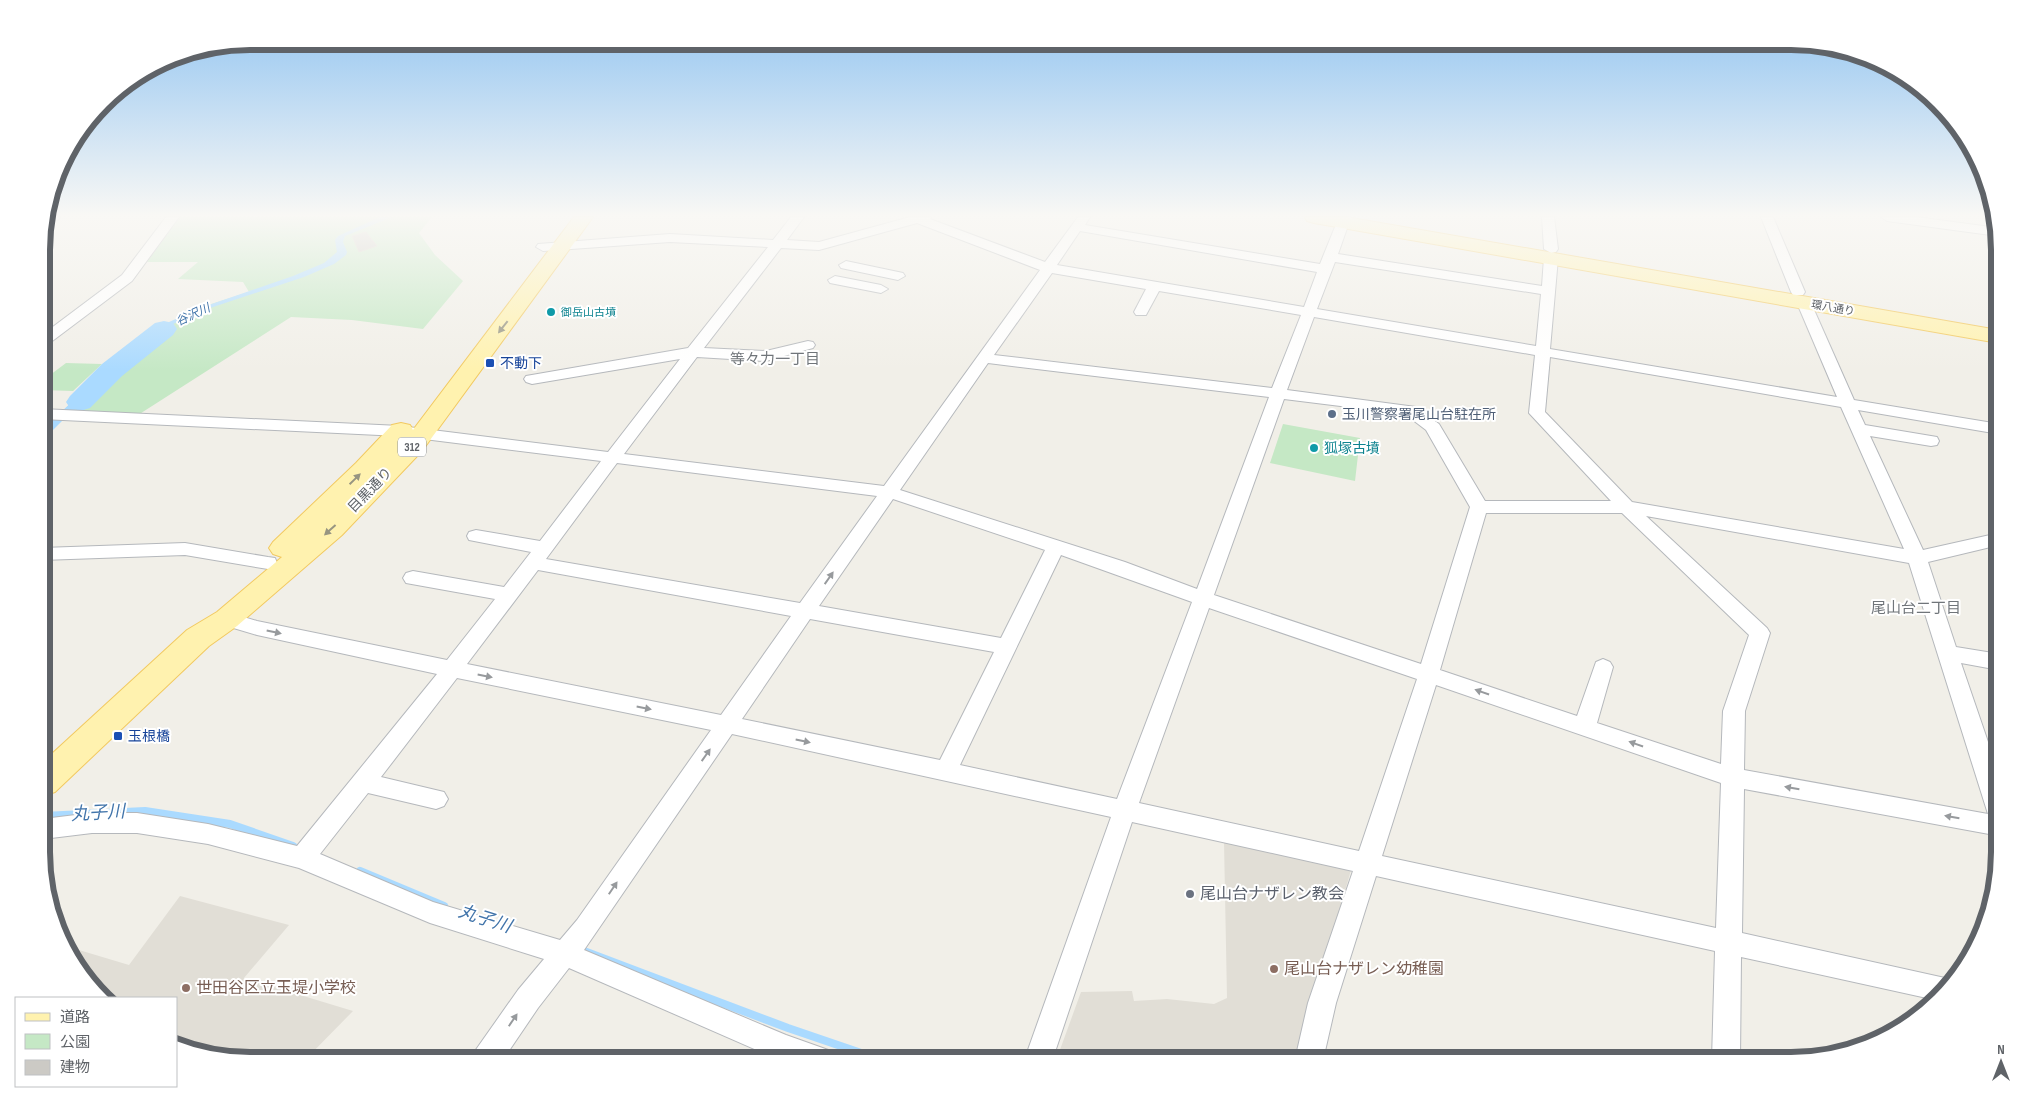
<svg xmlns="http://www.w3.org/2000/svg" width="2041" height="1102" font-family="'Sofia Sans Condensed','Noto Sans JP',sans-serif">
<rect width="100%" height="100%" fill="#f1efe8"/>
<path fill="#e1ded6" d="M1224 842 1353 863 1299 1053 1233 1051 1057 1058 1081 992 1132 991 1134 1001 1167 999 1214 1004 1227 998Z
M180 896 289 925 244 978 353 1011 304 1061H250L176 1043V998H103L77 968 69 947 129 965Z"/>
<path fill="#c5e8c5" d="M180 217H432L419 233 435 255 463 281 423 329 352 320 291 317 138 415 63 411C96 379 143 335 184 315 204 305 227 299 249 292L243 282 178 279 198 262H147Z
M66 363 102 364 73 391 42 390V381Z
M1283 424 1360 438 1355 481 1270 463Z"/>
<path fill="#aadaff" d="M380 217H392L345 236 343 242 347 252 346 255 334 264 304 277 204 310 173 324 115 368 78 407 65 418 42 441V430L111 365 169 322 203 307 293 276 324 263 337 252 335 240 338 236Z"/>
<g fill="none" stroke-linecap="round" stroke-linejoin="round">
<path stroke="#aadaff" stroke-width="8" d="M43 816 145 811 230 824 293 846
M360 871 444 906
M584 951 788 1028 870 1056 921 1061"/>
<path fill="#aadaff" fill-rule="evenodd" d="M164 321 173 323 177 329 173 335 122 376 90 408 80 411 70 408 66 402 70 396 102 364 155 323Z"/>
</g>
<path fill="#cccac5" stroke="#d6d1c6" d="M366 232 377 246 359 252 352 236Z"/>
<g fill="none" stroke-linecap="round" stroke-linejoin="round">
<g stroke="#b5b8bc" stroke-width="2">
<path id="minor" d="M47 217H60L58 220 47 222Z
M166 217H179L132 281 47 345 42 346V335L122 275Z
M791 217H804L787 240 819 242 910 217H931L930 219 1045 262 1078 217H1090L1085 225 1320 264 1339 217H1351L1338 254 1542 286 1544 258 1546 255H1556L1558 258 1550 349 1837 397 1797 303 1799 300H1809L1811 303 1854 400 1999 424V434L1858 410 1865 425 1937 437 1939 441 1937 445 1931 446 1870 436 1923 550 1999 533V545L1928 562 1956 647 1999 654V670L1961 663 2000 777V836L1744 789 1742 933 1954 980 1948 990 1936 1000 1741 957 1740 1060H1712L1715 951 1376 876 1336 1003 1323 1060H1295L1308 1003 1353 871 1132 822 1052 1061H1024L1111 817 732 734 584 950 786 1035 831 1051 835 1061H782L569 968 538 1008 502 1061H471L475 1051 518 990 544 959 430 923 299 868 208 844 137 833H92L43 839V819L92 813H137L208 824 297 846 437 674 257 635 220 624 217 619 220 614 227 612 257 621 447 660 495 599 406 583 403 578 406 573 413 571 504 587 531 552 469 540 467 536 469 532 476 530 540 541 601 461 400 436 42 419V409L400 426 608 452 680 359 532 384 526 382 524 379 526 376 688 348 768 247 670 242 543 251 536 247 538 244 670 234 773 240ZM917 223 1040 270 884 486 624 454 697 357 766 361 813 348 815 345 813 342 808 341 766 351 704 348 781 248 819 250ZM1080 231 1317 272 1304 307 1057 265ZM1335 262 1541 294 1536 346 1317 309ZM1052 273 1146 289 1134 312 1136 315H1146L1159 291 1301 315 1272 388 994 355ZM1314 317 1535 355 1529 413 1611 501H1485L1439 424 1416 407 1287 390ZM1550 357 1841 407 1904 549 1632 502 1545 412ZM988 363 1269 397 1197 589 1125 562 900 490ZM1284 399 1405 414 1426 430 1470 507 1421 664 1214 595ZM617 463 877 496 800 603 546 559ZM893 499 1045 550 1001 638 819 606ZM1486 513H1622L1749 635 1723 711 1721 764 1597 723 1613 667 1610 662 1603 659 1596 662 1577 716 1440 670ZM1646 516 1909 563 1988 814 1744 770 1745 711 1770 633 1767 628ZM1061 555 1192 602 1117 799 960 765ZM538 570 791 616 721 715 467 664ZM1209 608 1417 679 1359 851 1139 803ZM810 619 994 652 940 760 742 719ZM457 678 711 730 577 920 560 940 433 902 320 854 368 793 436 809 444 806 448 799 444 792 381 777ZM1436 685 1721 783 1716 928 1382 856Z
M1542 217H1554L1558 249 1556 252 1551 253 1544 249Z
M1761 217H1773L1805 292 1803 295H1793L1791 292Z
M1881 217H1916L1998 228V236L1887 221Z
M846 261 903 273 905 276 898 280 841 268 839 265Z
M835 276 881 285 888 289 881 293 830 283 828 280Z
M185 543 268 557 275 558 277 563 275 568 268 569 185 555 42 560V548Z"/>
</g>
<g stroke="#f2c960" stroke-width="2">
<path id="primary" d="M574 217H593L422 451 342 535 237 626 209 646 55 792 43 796V762L187 630 217 612 282 557 273 554 269 548 273 542 356 463 392 425 401 423 410 425 413 430Z
M1305 217H1346L1998 330V343L1314 223 1307 221Z"/>
</g>
<use href="#minor" fill="#fff" fill-rule="evenodd"/>
<use href="#primary" fill="#fff2af" fill-rule="evenodd"/>
</g>
<defs><path id="oneway-solid" d="M-6-.8H1V-3.2L6.5 0L1 3.2V.8H-6Z" transform="scale(1.25)"/></defs>
<g fill="#979581">
<use href="#oneway-solid" transform="translate(503 327) rotate(128)"/>
<use href="#oneway-solid" transform="translate(355 479) rotate(-44)"/>
<use href="#oneway-solid" transform="translate(330 530) rotate(138)"/>
</g>
<g fill="#979a9d">
<use href="#oneway-solid" transform="translate(829 578) rotate(-55)"/>
<use href="#oneway-solid" transform="translate(274 632) rotate(12)"/>
<use href="#oneway-solid" transform="translate(485 676) rotate(11)"/>
<use href="#oneway-solid" transform="translate(1482 692) rotate(-161)"/>
<use href="#oneway-solid" transform="translate(644 708) rotate(11)"/>
<use href="#oneway-solid" transform="translate(803 741) rotate(12)"/>
<use href="#oneway-solid" transform="translate(1636 744) rotate(-161)"/>
<use href="#oneway-solid" transform="translate(706 755) rotate(-55)"/>
<use href="#oneway-solid" transform="translate(1792 788) rotate(-170)"/>
<use href="#oneway-solid" transform="translate(1952 817) rotate(-170)"/>
<use href="#oneway-solid" transform="translate(613 888) rotate(-56)"/>
<use href="#oneway-solid" transform="translate(513 1020) rotate(-56)"/>
</g>
<linearGradient id="sky" x2="0" y2="1"><stop stop-color="#8fc3f1"/><stop offset="0.58" stop-color="#f9f8f5"/><stop offset="1" stop-color="#f9f8f5" stop-opacity="0"/></linearGradient>
<rect width="2041" height="371" fill="url(#sky)"/>
<g fill="#0f9aa8" stroke="#fff" stroke-width="2">
<circle cx="551" cy="312" r="5"/>
<circle cx="1314" cy="448" r="5"/>
</g>
<g fill="#1a4fb4" stroke="#fff" stroke-width="2">
<rect x="485" y="358" width="10" height="10" rx="2.5"/>
<rect x="113" y="731" width="10" height="10" rx="2.5"/>
</g>
<circle fill="#5c6f8a" stroke="#fff" stroke-width="2" cx="1332" cy="414" r="5"/>
<circle fill="#6b7280" stroke="#fff" stroke-width="2" cx="1190" cy="894" r="5"/>
<g fill="#8d6e63" stroke="#fff" stroke-width="2">
<circle cx="1274" cy="969" r="5"/>
<circle cx="186" cy="988" r="5"/>
</g>
<g text-anchor="middle" dominant-baseline="central" stroke-width="4" stroke-linejoin="round" paint-order="stroke">
<g font-size="11" fill="#5f6368" stroke="#fff">
<text transform="translate(1833 308) rotate(10)">環八通り</text>
</g>
<g font-size="11" fill="#0d838f" stroke="#fff" text-anchor="start">
<text x="561" y="312">御岳山古墳</text>
</g>
<g font-size="12" font-style="italic" fill="#4174aa" stroke="#fff">
<text transform="translate(193 315) rotate(-25)">谷沢川</text>
</g>
<rect fill="#fff" stroke="#8f9295" stroke-width="1" x="398" y="437.5" width="28" height="19" rx="4"/>
<g font-size="12" font-weight="bold" fill="#5f6368">
<text x="412" y="447">312</text>
</g>
<g font-size="14" fill="#164399" stroke="#fff" text-anchor="start">
<text x="500" y="363">不動下</text>
<text x="128" y="736">玉根橋</text>
</g>
<g font-size="14" fill="#4e5e75" stroke="#fff" text-anchor="start">
<text x="1342" y="414">玉川警察署尾山台駐在所</text>
</g>
<g font-size="14" fill="#0d838f" stroke="#fff" text-anchor="start">
<text x="1324" y="448">狐塚古墳</text>
</g>
<g font-size="14" fill="#5f6368" stroke="#fff">
<text transform="translate(370 490) rotate(-46)">目黒通り</text>
</g>
<g font-size="15" fill="#70757a" stroke="#fff">
<text x="775" y="359">等々力一丁目</text>
<text x="1916" y="608">尾山台二丁目</text>
</g>
<g font-size="16" fill="#5b616d" stroke="#fff" text-anchor="start">
<text x="1200" y="894">尾山台ナザレン教会</text>
</g>
<g font-size="16" fill="#785e54" stroke="#fff" text-anchor="start">
<text x="1284" y="969">尾山台ナザレン幼稚園</text>
<text x="196" y="988">世田谷区立玉堤小学校</text>
</g>
<g font-size="18" font-style="italic" fill="#4174aa" stroke="#fff">
<text transform="translate(98 813) rotate(-3)">丸子川</text>
<text transform="translate(485 919) rotate(18)">丸子川</text>
</g>
</g>
<path d="M0 0H2041V1102H0ZM250 50H1791A200 200 0 0 1 1991 250V852A200 200 0 0 1 1791 1052H250A200 200 0 0 1 50 852V250A200 200 0 0 1 250 50Z" fill="#fff" fill-rule="evenodd"/>
<path fill="none" stroke="#5f6368" stroke-width="6" d="M250 50H1791A200 200 0 0 1 1991 250V852A200 200 0 0 1 1791 1052H250A200 200 0 0 1 50 852V250A200 200 0 0 1 250 50Z"/>
<rect x="15" y="997" width="162" height="90" fill="#ffffff" stroke="#bfc1c3"/>
<rect x="25" y="1013" width="25" height="8" fill="#fff2af" stroke="#bfc1c3"/>
<text x="60" y="1022" font-size="15" fill="#5f6368">道路</text>
<rect x="25" y="1034" width="25" height="15" fill="#c5e8c5" stroke="#bfc1c3"/>
<text x="60" y="1047" font-size="15" fill="#5f6368">公園</text>
<rect x="25" y="1060" width="25" height="15" fill="#cccac5" stroke="#bfc1c3"/>
<text x="60" y="1072" font-size="15" fill="#5f6368">建物</text>
<g transform="translate(2001 1062)" stroke="#ffffff" stroke-width="4" paint-order="stroke">
<path d="M0-4L9 19L0 12L-9 19Z" fill="#5f6368"/>
<text y="-8" font-size="14" font-weight="bold" text-anchor="middle" fill="#5f6368">N</text>
</g>
</svg>
